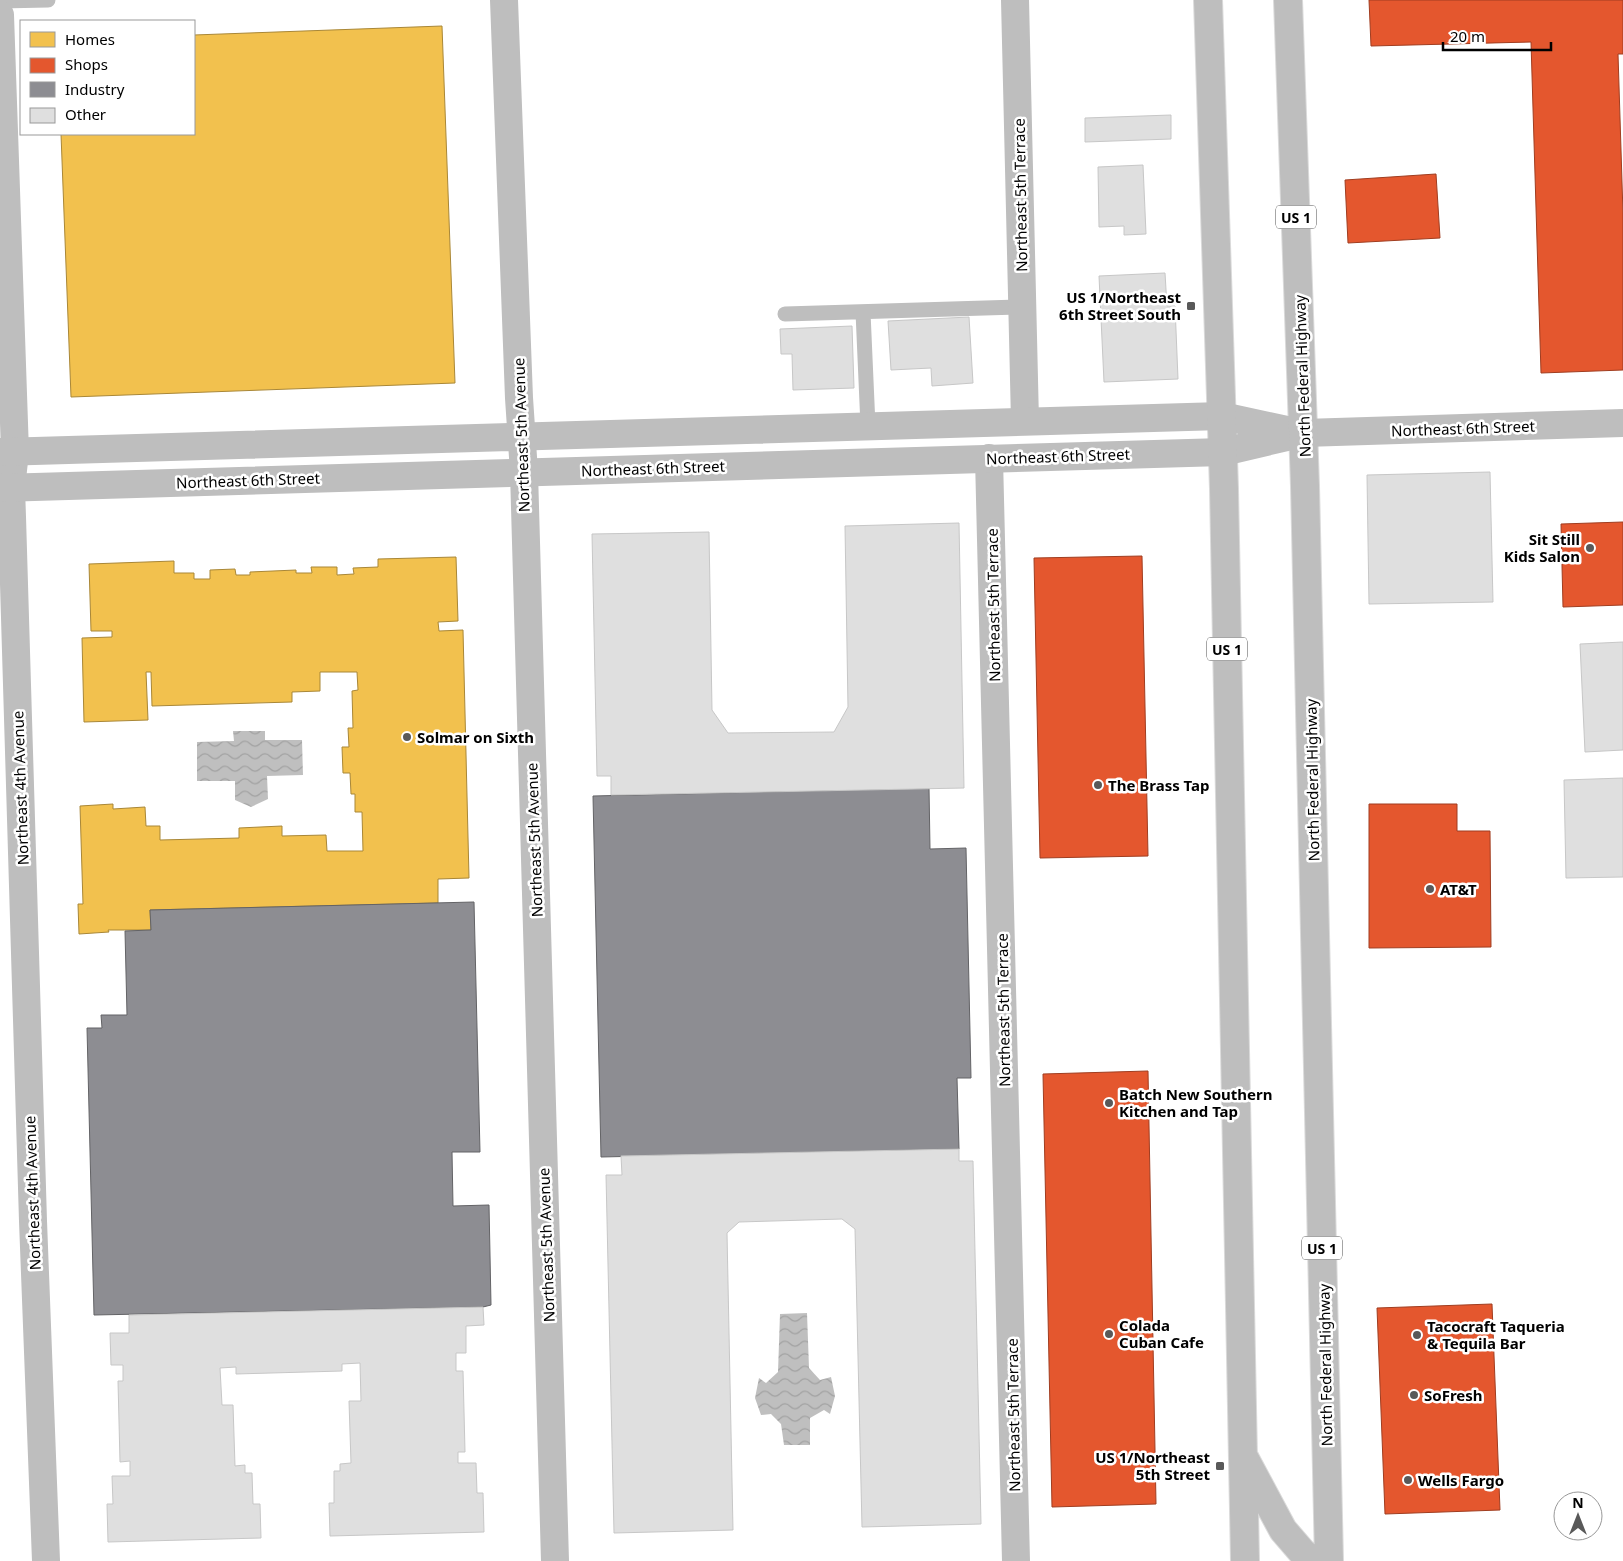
<svg xmlns="http://www.w3.org/2000/svg" width="1623" height="1561" font-family="'Noto Sans',sans-serif">
<defs>
<pattern id="water-waves" width="16" height="10" patternUnits="userSpaceOnUse" patternTransform="scale(1.25)"><rect width="16" height="10" fill="#bfbfbf"/><path d="M0 5q4-4 8 0t8 0" fill="none" stroke="#a2a2a2"/></pattern>
</defs>
<rect width="100%" height="100%" fill="#fff"/>
<path fill="url(#water-waves)" d="M233 731H265V740H302L303 775 267 776 268 799 251 807 235 800V781H197V742L234 741Z
M807 1313 809 1368 820 1380 831 1377 835 1396 830 1414 824 1410 810 1418V1445H784L781 1424 771 1414 761 1415 755 1398 759 1378 766 1383 778 1372 780 1314Z"/>
<path fill="#f2c14e" stroke="#a98737" d="M442 26 455 383 71 397 61 134H194V35Z
M456 557 458 621 438 622 439 631 463 630 469 878 438 879V903L150 910 151 930H108L109 932 79 934 78 904H83L80 806 113 804V809L145 807 146 826H160V840L239 838V828L282 826V836L326 835 327 851H363L362 812H355V794H351L350 773H343L342 747H349L348 728H353L352 691 358 690 357 672H320V691L292 692V702L152 706 151 672H146L148 720 84 722 82 638 112 637V631H91L89 564 174 561V573H194V579H210V570L235 569 236 575H250V572L296 570V573H312L311 567H337V575L354 574 353 568 378 567V559Z"/>
<path fill="#e4572e" stroke="#a03d20" d="M1369 0H1623V54H1618L1623 214V370L1541 373 1531 42 1371 46Z
M1436 174 1440 238 1348 243 1345 180Z
M1623 522V605L1563 607 1561 524Z
M1142 556 1148 856 1040 858 1034 558Z
M1369 804H1457V831H1490L1491 947 1369 948Z
M1148 1071 1156 1504 1052 1507 1043 1074Z
M1492 1304 1500 1510 1385 1514 1377 1308Z"/>
<path fill="#8d8d92" stroke="#636366" d="M929 788 930 849 966 848 971 1078H957L959 1149 601 1157 593 796Z
M474 902 480 1152H452L453 1206 489 1205 491 1305 483 1307 94 1315 87 1028H102L101 1015H127L125 931 151 930 150 910Z"/>
<path fill="#dfdfdf" stroke="#c7c7c7" d="M1171 115V139L1085 142V118Z
M1143 165 1146 234 1124 235V226L1099 227 1098 167Z
M1165 273 1167 306H1175L1178 379 1104 382 1099 276Z
M969 317 973 383 932 386 931 368 891 370 888 321Z
M852 326 854 388 793 390 792 354H781L780 329Z
M1490 472 1493 602 1369 604 1367 475Z
M959 523 964 788 611 795V776H597L592 534 709 532 712 710 728 733 834 732 848 707 845 526Z
M1623 642V750L1585 752 1580 644Z
M1623 778V877L1566 878 1564 780Z
M959 1149V1161H973L981 1524 862 1527 855 1229 842 1219 739 1222 727 1233 733 1530 614 1533 606 1175H622L621 1156Z
M483 1307 484 1325 466 1326V1353H456V1371H463L465 1452H458V1463H476L477 1493H483L484 1532 330 1536 329 1503H334V1471H340V1464L351 1463 349 1401H361L360 1363 342 1364V1371L236 1374V1367L220 1368 222 1405H233L235 1466 245 1465V1473H252L253 1504H260L261 1538 108 1542 107 1504H113L112 1476H130V1461L120 1462 118 1381H123V1365H111L110 1333H129V1315Z"/>
<g fill="none" stroke-linecap="round" stroke-linejoin="round">
<g stroke="#dbdbdb" stroke-width="30">
<path id="primary" d="M1208 0 1224 489 1245 1561
M1288 0 1305 486 1329 1561
M1245 1459 1283 1530 1302 1552 1313 1561"/>
</g>
<path stroke="#bebebe" stroke-width="15" d="M0 1 48 0
M863 312 868 426
M785 314 1022 307"/>
<path stroke="#bebebe" stroke-width="28" d="M504 0 519 398 524 472 555 1561
M1015 0 1025 421
M0 15 15 452 11 488 12 517 33 1221 46 1561
M989 458 1016 1561"/>
<path stroke="#bebebe" stroke-width="28" d="M0 452 1222 416 1296 432
M0 488 1223 452 1304 433 1623 423"/>
<use href="#primary" stroke="#bebebe" stroke-width="28"/>
</g>
<g fill="#595959" stroke="#fff" stroke-width="2">
<rect x="1186" y="301" width="10" height="10" rx="2.5"/>
<circle cx="1590" cy="548" r="5"/>
<circle cx="407" cy="737" r="5"/>
<circle cx="1098" cy="785" r="5"/>
<circle cx="1430" cy="889" r="5"/>
<circle cx="1109" cy="1103" r="5"/>
<circle cx="1109" cy="1334" r="5"/>
<circle cx="1417" cy="1335" r="5"/>
<circle cx="1414" cy="1395" r="5"/>
<rect x="1215" y="1461" width="10" height="10" rx="2.5"/>
<circle cx="1408" cy="1480" r="5"/>
</g>
<g text-anchor="middle" dominant-baseline="central" stroke-width="5" stroke-linejoin="round" paint-order="stroke">
<g fill="#fff" stroke="#4c4c4c" stroke-width="1">
<rect x="1276" y="205.5" width="40" height="23" rx="4"/>
<rect x="1207" y="637.5" width="40" height="23" rx="4"/>
<rect x="1302" y="1236.5" width="40" height="23" rx="4"/>
</g>
<g font-size="14" font-weight="bold" fill="#000">
<text x="1296" y="217">US 1</text>
<text x="1227" y="649">US 1</text>
<text x="1322" y="1248">US 1</text>
</g>
<g font-size="15" fill="#000" stroke="#fff">
<text transform="translate(1020 195) rotate(-91)">Northeast 5th Terrace</text>
<text transform="translate(1302 376) rotate(-92)">North Federal Highway</text>
<text transform="translate(1463 428) rotate(-2)">Northeast 6th Street</text>
<text transform="translate(521 435) rotate(-92)">Northeast 5th Avenue</text>
<text transform="translate(1058 456) rotate(-2)">Northeast 6th Street</text>
<text transform="translate(653 468) rotate(-2)">Northeast 6th Street</text>
<text transform="translate(248 480) rotate(-2)">Northeast 6th Street</text>
<text transform="translate(993 605) rotate(-91)">Northeast 5th Terrace</text>
<text transform="translate(1312 780) rotate(-91)">North Federal Highway</text>
<text transform="translate(20 788) rotate(-92)">Northeast 4th Avenue</text>
<text transform="translate(534 840) rotate(-92)">Northeast 5th Avenue</text>
<text transform="translate(1003 1010) rotate(-91)">Northeast 5th Terrace</text>
<text transform="translate(32 1193) rotate(-92)">Northeast 4th Avenue</text>
<text transform="translate(546 1245) rotate(-92)">Northeast 5th Avenue</text>
<text transform="translate(1325 1365) rotate(-91)">North Federal Highway</text>
<text transform="translate(1013 1415) rotate(-91)">Northeast 5th Terrace</text>
</g>
<g font-size="15" font-weight="bold" fill="#000" stroke="#fff" text-anchor="start">
<text x="1181" y="297" text-anchor="end">US 1/Northeast<tspan x="1181" dy="17">6th Street South</tspan></text>
<text x="1580" y="539" text-anchor="end">Sit Still<tspan x="1580" dy="17">Kids Salon</tspan></text>
<text x="417" y="737">Solmar on Sixth</text>
<text x="1108" y="785">The Brass Tap</text>
<text x="1440" y="889">AT&amp;T</text>
<text x="1119" y="1094">Batch New Southern<tspan x="1119" dy="17">Kitchen and Tap</tspan></text>
<text x="1119" y="1325">Colada<tspan x="1119" dy="17">Cuban Cafe</tspan></text>
<text x="1427" y="1326">Tacocraft Taqueria<tspan x="1427" dy="17">&amp; Tequila Bar</tspan></text>
<text x="1424" y="1395">SoFresh</text>
<text x="1210" y="1457" text-anchor="end">US 1/Northeast<tspan x="1210" dy="17">5th Street</tspan></text>
<text x="1418" y="1480">Wells Fargo</text>
</g>
</g>
<rect x="20" y="20" width="175" height="115" fill="#ffffff" stroke="#999999"/>
<rect x="30" y="32" width="25" height="15" fill="#f2c14e" stroke="#999999"/>
<text x="65" y="45" font-size="15" fill="#000000">Homes</text>
<rect x="30" y="58" width="25" height="15" fill="#e4572e" stroke="#999999"/>
<text x="65" y="70" font-size="15" fill="#000000">Shops</text>
<rect x="30" y="82" width="25" height="15" fill="#8d8d92" stroke="#999999"/>
<text x="65" y="95" font-size="15" fill="#000000">Industry</text>
<rect x="30" y="108" width="25" height="15" fill="#dfdfdf" stroke="#999999"/>
<text x="65" y="120" font-size="15" fill="#000000">Other</text>
<g transform="translate(1578 1516)"><circle r="24" fill="#ffffff" stroke="#999999"/>
<path d="M0-4L9 19L0 12L-9 19Z" fill="#595959"/>
<text y="-8" font-size="14" font-weight="bold" text-anchor="middle" fill="#000000">N</text>
</g>
<path d="M1443 42v8h108v-8" fill="none" stroke="#000000" stroke-width="2.5"/>
<text x="1450" y="42" font-size="15" fill="#000000" stroke="#ffffff" stroke-width="4" paint-order="stroke">20 m</text>
</svg>
